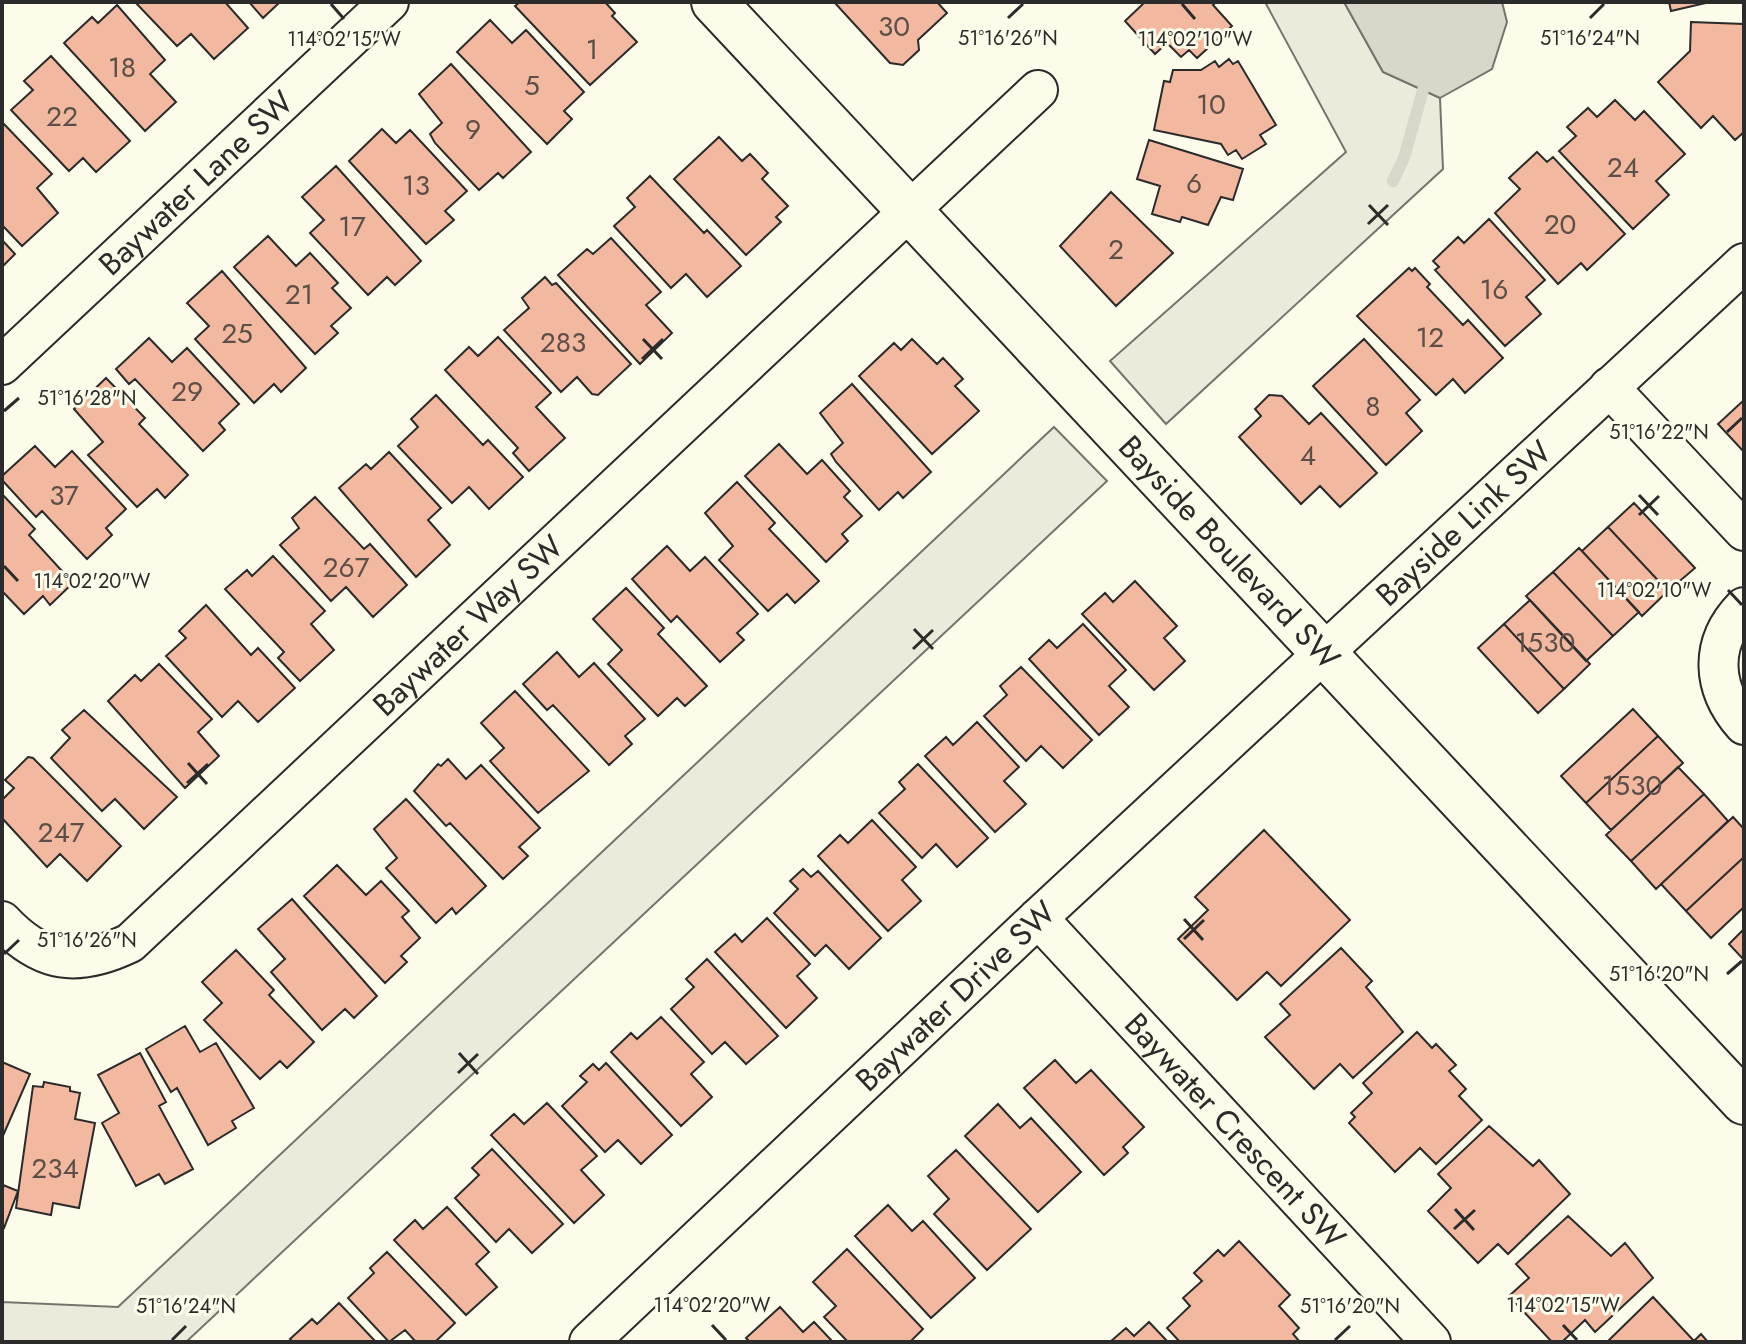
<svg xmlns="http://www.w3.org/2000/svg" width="1746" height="1344" font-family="Jost,sans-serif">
<rect width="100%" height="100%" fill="#fdfbea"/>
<path fill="#ecebdb" stroke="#74746e" stroke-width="2" d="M1265 2H1344L1383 72 1440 98 1443 169 1166 424 1110 361 1346 152Z
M1054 427 1107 481 186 1342H2V1302L118 1307Z"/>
<path fill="#d8d7c9" stroke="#74746e" stroke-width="2" d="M1344 2H1502L1507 22 1492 69 1440 98 1383 72Z"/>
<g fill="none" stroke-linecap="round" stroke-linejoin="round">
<path stroke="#d8d7c9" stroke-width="12" d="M1393 181 1404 158 1423 90"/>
</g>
<path fill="#f2b8a0" stroke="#2b2b2b" stroke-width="2" d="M135 2H225L248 28 214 59 191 34 177 46Z
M249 2H280L263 18Z
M520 2H605L615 13 612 16 637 42 590 85 515 6Z
M834 2H937L947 13 918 40 919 50 903 65 890 63Z
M1145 2H1216L1213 5 1232 26 1197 58 1189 50 1181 57 1167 43 1155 54 1125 21Z
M1669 2H1710L1671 11Z
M117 5 165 60 150 74 176 102 145 131 64 43 92 17 98 23Z
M490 20 512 43 526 30 584 92 564 111 572 119 547 144 457 52Z
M1691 22 1744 24V132L1735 140 1713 116 1701 128 1658 82 1690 51Z
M51 56 130 141 96 172 83 158 69 171 11 110 33 90 24 81Z
M1229 59 1233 64 1238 61 1276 125 1260 135 1266 144 1242 159 1236 150 1228 155 1221 144 1154 130 1164 81 1170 82 1173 70H1201L1215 61 1219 67Z
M451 64 531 152 503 178 498 173 479 190 435 143 430 134 442 123 419 94Z
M1615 100 1635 120 1644 111 1685 154 1656 181 1669 195 1633 229 1559 151 1576 136 1567 127 1588 108 1597 117Z
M2 122 52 174 37 188 58 213 22 246 2 225Z
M382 129 396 143 410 130 467 191 445 211 454 220 426 244 349 161Z
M719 137 742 161 750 154 768 173 762 179 788 206 776 217 781 222 746 255 674 179Z
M1149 140 1243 169 1233 200 1221 197 1208 225 1182 217 1180 222 1152 214 1160 186 1137 179Z
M1537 152 1547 162 1553 157 1625 234 1587 270 1581 263 1558 284 1495 213 1520 189 1509 178Z
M336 166 421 261 395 285 387 277 368 295 310 233 324 220 302 197Z
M650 176 704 233 707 230 741 266 707 297 686 274 671 288 614 226 635 207 627 198Z
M1111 192 1173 253 1116 306 1060 246Z
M1489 219 1545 280 1526 297 1541 314 1505 346 1435 270 1439 267 1433 261 1458 237 1464 243Z
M268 236 296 266 310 253 338 283 332 288 351 308 331 326 338 333 315 354 234 267Z
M611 238 661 292 646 305 672 333 640 364 558 275 587 249 593 254Z
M2 240 15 254 2 267Z
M1409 268 1412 271 1415 268 1430 284 1427 287 1463 325 1468 320 1503 358 1465 393 1453 379 1436 395 1357 316Z
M222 271 306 368 281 392 274 384 254 403 195 339 209 326 187 303Z
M545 277 552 285 556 283 631 364 598 395 592 394 577 377 561 392 504 330 529 308 522 298Z
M498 337 551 393 536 407 565 438 529 471 513 453 518 448 445 370 469 347 478 356Z
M149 338 172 362 187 348 239 404 219 423 225 430 203 451 135 379 129 384 116 369Z
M912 339 937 364 943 358 963 379 955 386 979 411 932 454 859 376 894 343 901 350Z
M1364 339 1420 400 1406 413 1422 431 1386 465 1313 386Z
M106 378 145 418 139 424 188 475 165 498 157 489 137 507 88 455 103 442 74 409Z
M852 384 931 472 903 498 898 492 879 510 836 462 831 454 843 443 820 413Z
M436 395 483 445 488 440 523 477 489 509 469 487 452 503 398 446 418 427 411 419Z
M1269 395 1282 396 1309 424 1321 413 1377 473 1340 507 1320 486 1301 504 1239 437 1261 416 1255 409Z
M1744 400V452L1718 424Z
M779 444 807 474 822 460 850 491 844 497 862 516 842 534 848 541 826 562 745 476Z
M35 446 55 467 72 451 126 509 106 528 112 535 87 559 42 511 36 517 2 480V476Z
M389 452 441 508 428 520 450 545 416 577 339 488 366 464 371 469Z
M737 482 775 523 769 529 819 581 795 603 787 594 768 611 719 560 733 546 705 513Z
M2 494 35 529 29 535 73 583 50 605 43 596 24 614 2 591Z
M315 497 364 549 370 544 407 585 373 617 346 587 331 601 280 545 299 528 292 518Z
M1634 503 1695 568 1668 591 1608 527Z
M1608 527 1668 591 1642 616 1582 551Z
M667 546 690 571 705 557 758 614 737 633 744 640 720 662 677 616 671 622 632 579Z
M1579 548 1639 612 1613 636 1553 572Z
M273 556 325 611 311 624 334 650 300 681 278 658 284 652 225 589 247 570 252 576Z
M1553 572 1613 636 1586 661 1526 596Z
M1135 581 1177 626 1164 638 1185 661 1154 690 1082 614 1105 593 1113 602Z
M626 588 664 628 658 634 707 686 685 706 677 698 658 716 608 664 622 650 593 619Z
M1530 600 1590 664 1564 689 1504 624Z
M206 605 251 655 258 648 295 688 258 722 238 701 222 717 166 656 186 638 179 631Z
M1083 624 1126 670 1109 686 1129 707 1099 735 1029 659 1049 640 1057 648Z
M1504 624 1564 689 1538 713 1478 648Z
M557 652 579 677 594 663 645 719 625 736 632 744 609 765 553 705 547 710 523 684Z
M159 664 212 719 198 732 219 756 185 788 108 701 135 675 141 681Z
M1021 667 1092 740 1063 768 1041 746 1026 761 984 716 1007 695 1000 686Z
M515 691 589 771 538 813 490 761 504 748 481 723Z
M1633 709 1658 736 1586 803 1561 776Z
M84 710 177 797 144 829 115 799 102 811 51 758 70 738 62 730Z
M977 722 1019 767 1004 781 1026 804 995 832 925 756 946 737 953 745Z
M1658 736 1683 763 1611 830 1586 803Z
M28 757 33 758 121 846 87 881 60 854 47 867 2 818V800L14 788 5 780Z
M448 759 466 779 481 765 540 828 519 847 528 856 503 879 450 823 446 826 414 791 438 764 441 766Z
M918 764 988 838 957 867 936 844 922 858 879 813 905 789 899 782Z
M1678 767 1704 794 1631 861 1606 835Z
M1704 794 1728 821 1656 889 1631 861Z
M406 799 486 886 456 914 452 908 436 923 386 868 397 858 374 829Z
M1733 817 1744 829V857L1686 911 1661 884Z
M872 820 916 867 902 880 921 901 888 931 818 856 840 835 848 843Z
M1264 830 1350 920 1281 986 1267 972 1237 1000 1178 939 1208 910 1195 897Z
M1744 857V907L1711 938 1686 911Z
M337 865 366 895 381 881 409 911 402 917 420 938 401 956 407 962 385 983 304 896Z
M803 869 811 877 818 871 881 938 849 969 826 945 815 956 774 913 798 889 790 881Z
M292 899 377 996 354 1018 345 1009 322 1030 271 972 285 959 258 929Z
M767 918 810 964 797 976 817 998 786 1028 715 952 735 934 742 942Z
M1744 929V960L1729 944Z
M1341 948 1372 981 1366 987 1403 1032 1353 1078 1340 1064 1314 1089 1265 1037 1290 1015 1280 1004Z
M236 950 274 990 269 995 314 1042 287 1068 280 1061 260 1079 204 1020 222 1003 202 982Z
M707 959 778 1036 746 1064 725 1042 712 1054 671 1009 694 987 686 979Z
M661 1017 704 1062 691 1074 712 1097 681 1126 611 1052 631 1033 637 1039Z
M185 1026 200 1052 216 1043 254 1108 232 1121 236 1128 208 1145 177 1088 171 1092 146 1049Z
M1417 1032 1432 1048 1436 1044 1456 1065 1449 1071 1466 1089 1459 1096 1482 1120 1436 1164 1420 1148 1395 1172 1349 1123 1355 1117 1351 1113 1372 1093 1363 1083Z
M140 1053 166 1102 159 1106 193 1169 165 1184 159 1174 136 1186 102 1123 119 1113 98 1075Z
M1055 1060 1076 1083 1091 1070 1144 1127 1123 1147 1128 1153 1104 1175 1024 1088Z
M2 1062 30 1074 2 1138Z
M606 1063 672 1135 641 1164 618 1140 605 1152 562 1106 587 1082 580 1076 593 1064 599 1070Z
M44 1082 70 1087V1091L80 1093 75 1119 95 1123 79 1208 53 1203 51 1215 16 1208 33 1086 43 1087Z
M547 1103 597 1156 581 1170 604 1195 574 1223 491 1135 514 1114 524 1124Z
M998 1104 1020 1128 1031 1118 1081 1172 1038 1212 965 1136Z
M1489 1126 1533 1166 1539 1160 1570 1194 1508 1254 1498 1244 1478 1263 1428 1211 1451 1188 1438 1174Z
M492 1149 563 1224 532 1253 509 1229 496 1242 455 1198 479 1175 472 1168Z
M956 1150 1031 1229 987 1270 934 1214 949 1199 928 1176Z
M3 1185 18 1191 4 1228 2 1227Z
M888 1205 912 1231 923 1221 975 1278 931 1318 855 1236Z
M447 1207 489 1252 476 1264 497 1287 466 1315 394 1240 415 1220 423 1229Z
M1568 1216 1611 1256 1625 1243 1653 1278 1595 1332 1585 1320 1562 1342H1552L1509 1296 1529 1278 1516 1264Z
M1239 1241 1290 1295 1279 1306 1299 1328 1293 1334 1300 1342H1180L1167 1328 1190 1306 1183 1298 1202 1281 1194 1273 1218 1250 1224 1256Z
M847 1249 923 1329 910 1342H848L824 1317 836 1306 813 1282Z
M387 1252 455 1323 435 1342H416L405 1330 389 1342 348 1298 374 1273 370 1268Z
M1653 1297 1694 1341 1701 1334 1708 1342H1607Z
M339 1303 376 1342H293L290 1339 312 1319 317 1324Z
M780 1307 803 1332 814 1322 833 1342H750L746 1338Z
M1149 1322 1168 1342H1110L1126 1328 1134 1336Z"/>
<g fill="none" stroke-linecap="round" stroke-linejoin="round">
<g stroke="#2b2b2b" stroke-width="42">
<g id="minor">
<path id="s1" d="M2 365 389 2"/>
<path d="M1609 387 1744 531"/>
<path d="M1744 607C1708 644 1712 689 1744 725"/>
<path id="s2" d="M1038 918 1431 1342"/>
<path id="s3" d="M2 921C42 964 78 968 130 943L1038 90"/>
<path id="s4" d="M589 1342 1038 918 1744 263"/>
</g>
</g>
<g stroke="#2b2b2b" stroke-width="48">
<g id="tertiary">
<path id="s5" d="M714 2 1744 1102"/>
</g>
</g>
<use href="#minor" stroke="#fdfbea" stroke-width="38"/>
<use href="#tertiary" stroke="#fdfbea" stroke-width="44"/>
</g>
<path fill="none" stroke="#2b2b2b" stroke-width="3" d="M331 4 344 19M1182 4 1195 19M1008 18 1023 4M1590 18 1604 4M1369 205 1388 225M1368 224 1388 205M643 339 662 359M642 359 663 339M4 411 19 398M1727 432 1742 418M1639 495 1658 515M1639 515 1659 496M4 566 18 581M1728 590 1742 605M914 629 933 649M913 649 933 630M188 763 207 784M187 783 208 764M1184 919 1203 940M1184 939 1204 920M4 954 19 940M1727 974 1742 961M459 1053 478 1074M458 1073 478 1054M1455 1209 1474 1230M1454 1229 1475 1210M712 1325 726 1340M1563 1325 1577 1340M172 1340 186 1326M1335 1340 1350 1326"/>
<g text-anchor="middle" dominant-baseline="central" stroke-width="6" stroke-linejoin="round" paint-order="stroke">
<g font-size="28" fill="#5d4e48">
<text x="894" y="26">30</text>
<text x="592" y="49">1</text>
<text x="122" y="67">18</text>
<text x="532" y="85">5</text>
<text x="1211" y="104">10</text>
<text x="62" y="116">22</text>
<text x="473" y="129">9</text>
<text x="1623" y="167">24</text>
<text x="1194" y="183">6</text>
<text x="416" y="185">13</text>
<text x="1560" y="224">20</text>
<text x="352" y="226">17</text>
<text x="1116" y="249">2</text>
<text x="1494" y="289">16</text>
<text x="299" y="294">21</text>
<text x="237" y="333">25</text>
<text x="1430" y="337">12</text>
<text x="563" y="342">283</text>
<text x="187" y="391">29</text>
<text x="1373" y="406">8</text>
<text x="1308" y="455">4</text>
<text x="64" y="495">37</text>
<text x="346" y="567">267</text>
<text x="1545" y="642">1530</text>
<text x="1632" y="785">1530</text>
<text x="61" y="832">247</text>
<text x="55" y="1168">234</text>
</g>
<g font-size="32" fill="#2b2b2b" stroke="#fdfbea">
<text stroke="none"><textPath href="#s1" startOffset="266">Baywater Lane SW</textPath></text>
<text stroke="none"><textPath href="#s4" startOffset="1198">Bayside Link SW</textPath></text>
<text stroke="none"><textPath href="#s5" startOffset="754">Bayside Boulevard SW</textPath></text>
<text stroke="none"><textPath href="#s3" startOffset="606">Baywater Way SW</textPath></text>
<text stroke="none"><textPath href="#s4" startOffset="504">Baywater Drive SW</textPath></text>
<text stroke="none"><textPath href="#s2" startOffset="290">Baywater Crescent SW</textPath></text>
</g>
</g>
<g font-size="20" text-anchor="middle" fill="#2b2b2b" stroke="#fdfbea" stroke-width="6" stroke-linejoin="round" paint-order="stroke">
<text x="1008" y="45">51°16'26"N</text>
<text x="1590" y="45">51°16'24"N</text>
<text x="344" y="46">114°02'15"W</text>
<text x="1195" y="46">114°02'10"W</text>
<text x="87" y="405">51°16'28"N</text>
<text x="1659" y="439">51°16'22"N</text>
<text x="92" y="588">114°02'20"W</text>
<text x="1654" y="597">114°02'10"W</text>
<text x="87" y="947">51°16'26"N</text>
<text x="1659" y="981">51°16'20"N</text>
<text x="712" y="1312">114°02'20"W</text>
<text x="1563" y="1312">114°02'15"W</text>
<text x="186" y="1313">51°16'24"N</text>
<text x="1350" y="1313">51°16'20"N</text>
</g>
<rect width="1746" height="1344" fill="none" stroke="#2b2b2b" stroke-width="8"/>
</svg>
